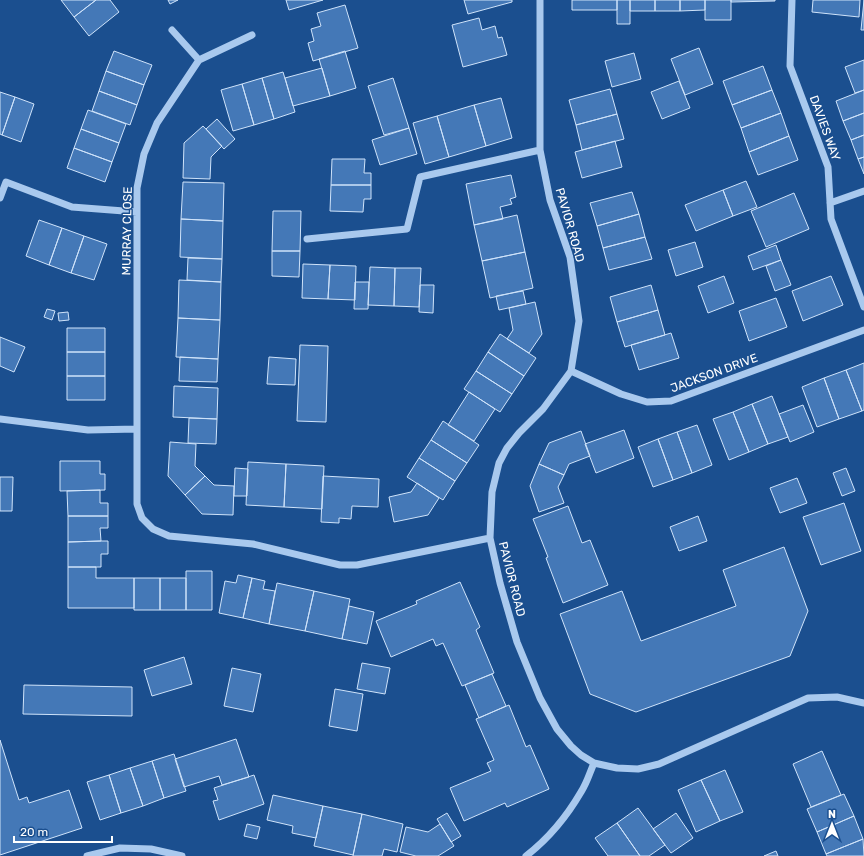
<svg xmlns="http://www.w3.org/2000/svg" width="864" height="856" font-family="Rubik,sans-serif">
<rect width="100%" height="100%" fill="#1b4f8f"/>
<path fill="#4478b7" stroke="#cfe3fa" d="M61 0H96L74 17Z
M96 0H110L119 12 89 36 74 17Z
M168 0H178L170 4Z
M286 0H323L289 10Z
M464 0H512V2L468 14Z
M572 0H617V10H572Z
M617 0H630V24H617Z
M630 0H655V11H630Z
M655 0H680V11H655Z
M680 0H705V10L680 11Z
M705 0H731V20H705Z
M731 0H775V1L731 2Z
M813 0H860L859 17 812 12Z
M864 0V30H861Z
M345 5 358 48 313 61 308 43 314 41 311 29 321 26 317 13Z
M479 18 482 30 495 26 498 38 502 37 507 55 463 67 452 25Z
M699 48 713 84 685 95 671 59Z
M114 51 152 65 144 85 106 71Z
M345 51 356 88 330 96 319 59Z
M634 53 641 79 612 87 605 61Z
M864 60V90L855 93 845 67Z
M763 66 772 90 732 105 723 81Z
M322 68 330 96 293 106 285 78Z
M106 71 144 85 137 105 99 91Z
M283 72 295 112 274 119 262 78Z
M262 78 274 119 254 125 242 84Z
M393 78 409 128 384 135 368 86Z
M679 81 690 108 662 119 651 92Z
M242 84 254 125 233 131 221 90Z
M610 89 617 114 576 125 569 100Z
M772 90 781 113 741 128 732 105Z
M864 90V113L843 121 836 101Z
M99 91 137 105 130 125 92 111Z
M0 92 15 97 2 135 0 134Z
M15 97 34 104 21 142 2 135Z
M501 98 512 138 486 146 474 105Z
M474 105 486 146 449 157 437 116Z
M88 110 126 124 119 143 81 129Z
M781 113 789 136 749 152 741 128Z
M864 113V135L851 140 843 121Z
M617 114 624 139 582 150 576 125Z
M437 116 449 157 425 164 413 123Z
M217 119 235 139 224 149 206 129Z
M203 126 222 146 211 157 210 179 183 178 184 143Z
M409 128 417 154 380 165 372 140Z
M81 129 119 143 112 162 74 148Z
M864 135V157L858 159 851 140Z
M789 136 798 160 758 175 749 152Z
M615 141 622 167 582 178 575 152Z
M74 148 112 162 105 182 67 168Z
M864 157V174L858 159Z
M332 159H365L364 173H371V185H331Z
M511 175 516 197 510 199 512 204 500 207 503 219 474 225 466 184Z
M746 181 757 207 733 216 723 190Z
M183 182 224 183 223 221 181 219Z
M331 185H371V199H364L363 212 330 211Z
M723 190 733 216 696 231 685 205Z
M632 192 639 214 597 226 590 203Z
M794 193 809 229 766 247 751 211Z
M273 211H301L300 251H272Z
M639 214 645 237 603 248 597 226Z
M517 215 525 252 482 261 474 225Z
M181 219 223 221 222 259 180 257Z
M39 220 62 228 49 265 26 256Z
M62 228 84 236 71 273 49 265Z
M84 236 107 244 94 280 71 273Z
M645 237 652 259 609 270 603 248Z
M695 242 703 267 676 276 668 250Z
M776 245 781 260 753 270 748 256Z
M272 251H300L299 277 272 276Z
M525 252 533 288 490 298 482 261Z
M188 258 222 259 221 282 187 280Z
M781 260 791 285 775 291 766 266Z
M303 264 330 265 328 299 302 298Z
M330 265 356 266 355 300 328 299Z
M370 267 395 268 394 306 368 305Z
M395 268H421L419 307 394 306Z
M724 276 734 303 708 313 698 286Z
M831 276 843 305 803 321 792 291Z
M179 280 221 282 220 320 178 318Z
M355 282H369L368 309H354Z
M420 285H434L433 313 419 312Z
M651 285 658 310 617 322 610 297Z
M523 291 526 304 499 310 496 296Z
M776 298 787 327 749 341 739 311Z
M535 302 542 334 529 353 507 339 513 330 509 308Z
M47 309 55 311 52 320 44 317Z
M658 310 665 335 625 347 617 322Z
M68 312 69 320 59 321 58 313Z
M178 318 220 320 218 359 176 357Z
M67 328H105V352H67Z
M671 333 679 358 639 370 631 345Z
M500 334 536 358 524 376 488 352Z
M0 337 25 347 14 372 0 366Z
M300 345 328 346 326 422 297 421Z
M67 352H105V376H67Z
M488 352 524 376 512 394 476 371Z
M180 357 218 359 217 382 179 381Z
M269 357 296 359 295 385 267 384Z
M864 363V410L862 411 846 370Z
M846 370 862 411 839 419 824 378Z
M476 371 512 394 500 412 464 389Z
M67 376H105V400H67Z
M824 378 839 419 817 427 802 387Z
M174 386 218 388 217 419 173 417Z
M469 392 495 409 474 441 448 425Z
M772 396 788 437 768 444 752 404Z
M752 404 768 444 749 452 733 412Z
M803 405 814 432 790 442 779 414Z
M733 412 749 452 729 460 713 419Z
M189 418 217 419 216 444 188 443Z
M443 421 479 445 467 463 431 440Z
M697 425 712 465 692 473 677 432Z
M624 430 634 458 596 473 585 444Z
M581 431 590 456 569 464 564 475 539 464 549 443Z
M677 432 692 473 673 480 658 439Z
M658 439 673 480 653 487 638 447Z
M431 440 467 463 455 481 419 458Z
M170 442 196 444 195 466 205 476 185 495 168 476Z
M419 458 455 481 443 500 407 477Z
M60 461H100V474H105V490L60 491Z
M248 462 286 464 284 507 246 505Z
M286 464 324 466 322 509 284 507Z
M539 464 564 475 558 487 564 503 539 512 530 486Z
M235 468 248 469 247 496H234Z
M846 468 855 491 842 496 833 473Z
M205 476 214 485 234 486 233 515 202 514 185 495Z
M323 476 379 479 378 507 352 506 351 519 339 518V523L321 522Z
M0 477H13L12 511H0Z
M797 478 807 503 780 513 770 488Z
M417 483 439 498 428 515 394 522 389 497 411 492Z
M100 490V503H108V516H68L67 491Z
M844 503 861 551 821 565 803 517Z
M568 506 582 543 590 540 608 585 563 603 546 558 548 557 533 519Z
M68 516H108V528H100L101 541 68 542Z
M698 516 707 541 679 551 670 527Z
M101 541H108V554H101V567H68V542Z
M784 547 808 611 790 656 636 712 590 694 560 614 622 591 641 641 736 606 723 570Z
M68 567H96V578H134V608H68Z
M186 571H212V610H186Z
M238 575 252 578 243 618 219 613 225 581 236 583Z
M134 578H160V610H134Z
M160 578H186V610H160Z
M252 578 265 581 263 589 275 591 269 624 243 618Z
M460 582 480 627 476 630 494 673 462 686 443 643 436 646 433 639 391 657 376 621 417 604 416 601Z
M277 583 314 591 305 631 269 624Z
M314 591 350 599 342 639 305 631Z
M349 606 374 612 367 644 342 639Z
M184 657 192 684 152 696 144 670Z
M362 663 390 668 385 694 357 689Z
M232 668 261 674 253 712 224 706Z
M492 674 506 706 479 718 465 685Z
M24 685 132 687V716L23 714Z
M335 689 363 694 357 731 329 726Z
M509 705 526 747 530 745 549 789 507 807 505 803 464 821 450 788 491 771 487 763 494 760 476 719Z
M236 739 249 777 222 785 219 776 184 787 175 759Z
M0 740 19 800 27 797 29 803 69 790 82 828 0 855Z
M822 751 841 795 811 807 793 764Z
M174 754 186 791 164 798 152 761Z
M152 761 164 798 143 806 130 768Z
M130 768 143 806 121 813 109 775Z
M725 770 743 812 720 821 701 780Z
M109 775 121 813 100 820 87 782Z
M254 775 264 804 219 820 213 801 218 800 214 788Z
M701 780 720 821 696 832 678 790Z
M844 794 854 816 817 832 807 809Z
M273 795 323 806 316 838 292 833 293 826 267 820Z
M323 806 362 814 353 855 314 846Z
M638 808 665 845 649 856H640L617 823Z
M447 813 461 836 451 842 437 819Z
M676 813 693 838 671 853 653 829Z
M362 814 403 824 397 852 384 849 382 856H353Z
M854 816 863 839 826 854 817 832Z
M617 823 640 856H608L595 838Z
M247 824 260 827 257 839 244 836Z
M440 824 454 846 438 856H416L400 852 406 827 428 832Z
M863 839 864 856H827L826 854Z
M776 851 778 856H764Z"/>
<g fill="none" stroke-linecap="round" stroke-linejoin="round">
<path stroke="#a9c9ee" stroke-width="7" d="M540 0V150L550 200 570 257 579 321 571 371 543 409 519 433 507 448 499 463 492 492 490 538 500 583 517 642 540 698 557 729 571 746 581 755 594 763 617 768 638 769 659 764 808 698 837 697 864 703
M792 0 790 66 828 167 831 219 864 307
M172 30 199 60
M252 35 199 60 157 123 144 154 137 188V504L142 518 153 529 169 536 253 544 340 565H357L490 538
M0 198 6 182 72 207 137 212
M830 203 864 191
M307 239 407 229 420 177 540 150
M571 371 621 394 647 402 671 401 864 330
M0 419 88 430 137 429
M87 856 120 848 151 849 182 856
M526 856C548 839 567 816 581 792 587 783 590 772 594 763"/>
</g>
<g text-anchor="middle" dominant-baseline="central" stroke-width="3" stroke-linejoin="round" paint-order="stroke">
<g font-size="12" fill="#fff" stroke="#1b4f8f">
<text transform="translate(825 128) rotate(70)">DAVIES WAY</text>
<text transform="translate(570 225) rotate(74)">PAVIOR ROAD</text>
<text transform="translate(127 231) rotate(-89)">MURRAY CLOSE</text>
<text transform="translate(714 373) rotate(-20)">JACKSON DRIVE</text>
<text transform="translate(512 579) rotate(76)">PAVIOR ROAD</text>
</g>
</g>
<g transform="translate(832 824)" stroke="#1b4f8f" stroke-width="3" paint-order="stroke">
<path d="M0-3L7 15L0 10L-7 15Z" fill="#ffffff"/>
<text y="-6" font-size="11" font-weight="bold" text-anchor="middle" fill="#ffffff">N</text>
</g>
<path d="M14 836v6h98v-6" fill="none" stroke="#ffffff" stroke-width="2"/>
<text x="20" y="836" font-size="12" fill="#ffffff" stroke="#1b4f8f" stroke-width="3" paint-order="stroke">20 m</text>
</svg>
